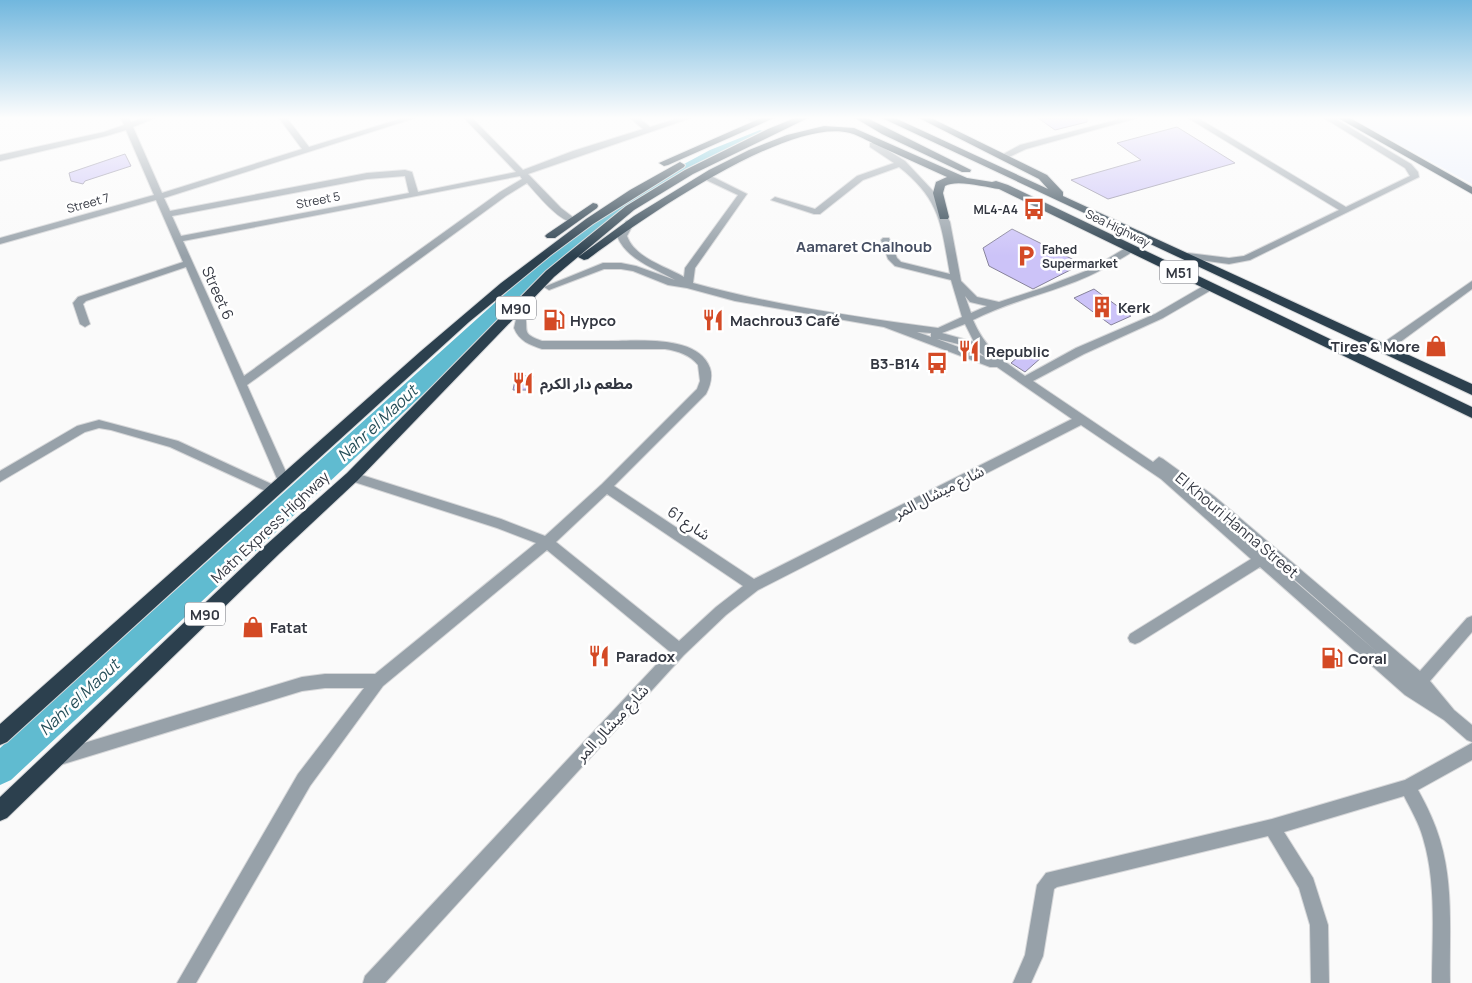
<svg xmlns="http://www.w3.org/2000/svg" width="1472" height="983" font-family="Manrope,'Noto Sans Arabic',sans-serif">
<rect width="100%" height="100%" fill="#fafafa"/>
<path fill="#eaf0fd" d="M1352 118H1472V184L1358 122Z"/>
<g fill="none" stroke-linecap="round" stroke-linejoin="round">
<path fill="#60bbd0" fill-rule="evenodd" d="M760 130 766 132 768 135 766 138C703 166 649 199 592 236L11 780 0 785V748L578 228 658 178 710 150Z"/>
</g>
<path fill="#ccc3f8" stroke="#86829a" d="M1038 118H1087V122L1055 130Z
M1177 127 1235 163 1108 199 1071 180 1141 160 1117 143Z
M125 154 131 166 85 181 83 184 71 181 69 173Z
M1012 229 1082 264 1033 289 989 266 983 248Z
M1094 289 1131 316 1111 325 1074 298Z
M1027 349 1042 357 1025 372 1011 363Z
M516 376H533L531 390H513Z"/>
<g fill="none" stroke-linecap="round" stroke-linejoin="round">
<g stroke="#d6d7d9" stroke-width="2">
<path id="minor" d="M121 118H129L131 122 144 118H155L133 127 162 193 302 149 279 118H287L309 147 403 118H415L164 198 170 211 367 173 405 170 412 172 418 192 516 172 464 118H472L523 170 573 151 643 129 630 118H639L650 127 679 118H691L528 174 561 208 574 218V222C561 224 536 193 527 183L506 196 247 385 290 481 288 484H280L278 481 186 267 86 301 83 304 90 324 85 327 80 324 73 303 78 297 183 262 156 200 0 244V238L154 195 126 130 106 136 0 161V155L104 132 124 125ZM405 176 409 193 181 236 172 216 367 179ZM520 176 522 179 500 192 244 376 183 241Z
M747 118H757L762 122 755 124Z
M1124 118H1137L1026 149 1005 159 998 157 1020 145Z
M1188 118H1198L1346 207 1410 176 1405 168 1324 118H1334L1411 164 1418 172 1419 177 1250 260 1229 264 1185 258V254L1188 253 1229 258 1244 256 1339 210Z
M870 143H876L905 161 935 193 950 222 961 281 977 297 999 302 1042 288 1091 269 1127 247 1130 246 1135 249C1129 255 1120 259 1112 264 1069 290 1018 297 973 320 985 348 1001 359 1025 376L1076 348 1155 314 1205 285H1213V289L1163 318 1084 354 1033 381 1153 462 1159 457 1163 459 1214 496 1420 671 1467 618 1472 616V632L1430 681 1454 710 1472 725V742L1467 740 1444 720 1405 695 1260 567 1140 642 1135 644 1130 642 1128 638 1130 634 1251 559 1161 479 1081 425 758 590 726 615 684 655 385 983H363L365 976 669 651 547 550 383 686 310 786 196 983H177L298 774 364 688H325L302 691 57 766 51 763 49 758 51 753 302 677 325 674H375L536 543 497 528 348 480 346 477 348 474 352 472 501 519 545 536 602 484 697 389 700 381 698 365C690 355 678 351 665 349H542C530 345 519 341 514 328L517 315H525C529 331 520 333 542 341 564 341 586 341 608 341 636 341 698 334 710 368 713 377 710 386 706 394L614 486 754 579 1072 419 997 367H990L884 327 735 301 687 288 668 285 633 271 621 269H604L549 290 544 287 603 263H621L636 266 675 280C654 268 627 260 617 236L626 221 629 220 634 223 627 236C635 258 665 266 684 277L685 268 738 195 702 178 701 176 705 173 747 194 695 268 693 283C773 305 856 317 938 328L962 317 951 280 895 266 888 259 881 240 883 238H889L897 258 901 262 950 274C941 225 941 200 899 167L863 180 820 214H814L771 200 775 197 815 209 857 176 894 163 870 147ZM965 296 970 302 987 306 971 313ZM965 324 974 342 942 333ZM917 332 931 333V337ZM937 339C950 342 977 347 985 357ZM607 494 743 586 716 607 679 641 556 542ZM1194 494 1262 552H1261ZM1271 559 1377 652 1270 560Z
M1472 281V289L1388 351H1380L1379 348 1380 345Z
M99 420 178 441 278 487 280 490 278 493H270L170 447 111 430 99 428 85 432 0 482V471L77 426Z
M1472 743V760L1418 790C1427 806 1435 823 1440 840 1454 886 1449 936 1450 983H1432C1432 936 1437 884 1423 838 1419 823 1411 810 1404 796L1284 832 1313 878 1328 925 1329 983H1311L1310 925 1299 888 1268 836 1057 887 1054 889 1043 956 1031 983H1013L1025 955 1037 885 1046 873 1272 819 1405 780Z"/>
</g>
<g stroke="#d6d7d9" stroke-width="2">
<path id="highway" d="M761 118H774L668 165 664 166 659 163Z
M795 118H808L693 174 634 210 554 277 357 481 279 554 7 818 0 821V797L267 544 347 473 546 271 626 206 685 170 768 129Z
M855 118H867L971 170 970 172H962L882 134Z
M882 118H895L1048 189 1039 179 919 118H931L1047 175 1063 192V196L1472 384V395Z
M1338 118H1350L1472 187V194Z
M824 126 854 128 967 178 992 182 996 181 1008 185 1472 407V418L999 189C985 187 956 179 945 186L943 193 949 217 948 219H940L933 193 936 182 947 177C925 167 903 157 881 147 871 143 861 136 850 133 788 116 638 222 588 259L584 260 578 257 634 216 709 170 749 150 787 135Z
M680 162 685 165 684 167 593 224 551 255 469 322 7 742 0 745V724L421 351 501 283 586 219 630 190Z
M593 203 597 204 598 206 597 208 555 238H547L545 236 547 234Z"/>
</g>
<use href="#minor" fill="#97a1a9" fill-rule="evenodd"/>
<use href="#highway" fill="#2c404e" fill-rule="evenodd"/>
</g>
<linearGradient id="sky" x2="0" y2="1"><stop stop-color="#71b7de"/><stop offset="0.46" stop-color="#fdfdfd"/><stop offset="1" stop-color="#fdfdfd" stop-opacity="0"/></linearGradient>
<rect width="1472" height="256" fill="url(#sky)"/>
<defs>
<g id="bus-bare" transform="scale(1.725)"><path d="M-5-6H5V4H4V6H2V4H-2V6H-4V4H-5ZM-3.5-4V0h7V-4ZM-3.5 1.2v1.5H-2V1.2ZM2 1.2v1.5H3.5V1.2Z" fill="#d44a25" stroke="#fff" stroke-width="2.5" paint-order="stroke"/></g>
<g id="parking-bare" transform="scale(1.725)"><path d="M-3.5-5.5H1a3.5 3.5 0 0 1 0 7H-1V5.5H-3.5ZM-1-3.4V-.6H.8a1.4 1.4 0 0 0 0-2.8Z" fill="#d44a25" stroke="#fff" stroke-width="2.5" paint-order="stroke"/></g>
<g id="building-bare" transform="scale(1.725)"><path d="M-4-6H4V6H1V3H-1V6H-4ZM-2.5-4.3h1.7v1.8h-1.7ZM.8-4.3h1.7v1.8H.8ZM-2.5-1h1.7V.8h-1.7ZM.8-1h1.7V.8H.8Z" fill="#d44a25" stroke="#fff" stroke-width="2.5" paint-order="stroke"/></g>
<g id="fuel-bare" transform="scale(1.725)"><path d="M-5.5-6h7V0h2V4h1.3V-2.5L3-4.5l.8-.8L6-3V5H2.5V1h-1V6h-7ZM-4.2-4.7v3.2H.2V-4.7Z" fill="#d44a25" stroke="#fff" stroke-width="2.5" paint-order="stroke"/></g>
<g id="restaurant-bare" transform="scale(1.725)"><path d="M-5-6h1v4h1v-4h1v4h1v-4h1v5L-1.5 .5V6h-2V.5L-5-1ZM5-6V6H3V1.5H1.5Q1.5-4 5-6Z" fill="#d44a25" stroke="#fff" stroke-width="2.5" paint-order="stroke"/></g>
<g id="shop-bare" transform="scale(1.725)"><path d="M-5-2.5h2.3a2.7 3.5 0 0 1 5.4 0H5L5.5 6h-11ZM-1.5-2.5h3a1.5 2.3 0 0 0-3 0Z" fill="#d44a25" stroke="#fff" stroke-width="2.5" paint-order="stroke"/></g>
</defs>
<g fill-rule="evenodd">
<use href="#bus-bare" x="1034" y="209"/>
<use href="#parking-bare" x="1026" y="256"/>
<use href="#building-bare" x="1102" y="307"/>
<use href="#fuel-bare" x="554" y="320"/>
<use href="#restaurant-bare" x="713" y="320"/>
<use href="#shop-bare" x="1436" y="346"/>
<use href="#restaurant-bare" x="969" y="351"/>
<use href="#bus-bare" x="937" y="363"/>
<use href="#restaurant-bare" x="523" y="383"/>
<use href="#shop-bare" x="253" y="627"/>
<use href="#restaurant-bare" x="599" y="656"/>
<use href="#fuel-bare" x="1332" y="658"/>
</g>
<g text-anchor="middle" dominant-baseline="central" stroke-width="5" stroke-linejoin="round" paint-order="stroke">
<g font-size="12" fill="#333741" stroke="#fff">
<text transform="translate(318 200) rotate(-11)">Street 5</text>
<text transform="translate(88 203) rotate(-16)">Street 7</text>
<text transform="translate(1118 228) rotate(26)">Sea Highway</text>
</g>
<g font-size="12" font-weight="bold" fill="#333741" stroke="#fff" text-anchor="end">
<text x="1018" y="209">ML4-A4</text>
<text x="1042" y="249" text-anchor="start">Fahed<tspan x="1042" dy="14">Supermarket</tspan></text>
</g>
<g fill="#fff" stroke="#70737a" stroke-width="1">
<rect x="1160" y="260.5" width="38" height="23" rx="4"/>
<rect x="496" y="296.5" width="40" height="23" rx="4"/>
<rect x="185" y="602.5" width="40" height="23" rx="4"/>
</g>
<g font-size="14" font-weight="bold" fill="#333741">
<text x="1179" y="272">M51</text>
<text x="516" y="308">M90</text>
<text x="205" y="614">M90</text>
</g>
<g font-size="15" font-weight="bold" fill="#454e62" stroke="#fff">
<text x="864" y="246">Aamaret Chalhoub</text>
</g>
<g font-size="15" fill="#333741" stroke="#fff">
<text transform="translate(218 293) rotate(66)">Street 6</text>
<text transform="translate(939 492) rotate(-27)">شارع ميشال المر</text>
<text transform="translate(689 523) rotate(34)">شارع 61</text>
<text transform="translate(1237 525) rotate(40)">El Khouri Hanna Street</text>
<text transform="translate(270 527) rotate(-43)">Matn Express Highway</text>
<text transform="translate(612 723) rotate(-47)">شارع ميشال المر</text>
</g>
<g font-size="15" font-weight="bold" fill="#333741" stroke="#fff" text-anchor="start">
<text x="1118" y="307">Kerk</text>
<text x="570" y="320">Hypco</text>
<text x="730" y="320">Machrou3 Café</text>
<text x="1420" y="346" text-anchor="end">Tires &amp; More</text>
<text x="986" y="351">Republic</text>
<text x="920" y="363" text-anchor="end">B3-B14</text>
<text x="540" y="383">مطعم دار الكرم</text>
<text x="270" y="627">Fatat</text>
<text x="616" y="656">Paradox</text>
<text x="1348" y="658">Coral</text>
</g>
<g font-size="16" font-style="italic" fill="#27505a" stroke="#fff">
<text transform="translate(377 423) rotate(-43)">Nahr el Maout</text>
<text transform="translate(79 697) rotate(-43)">Nahr el Maout</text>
</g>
</g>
</svg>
